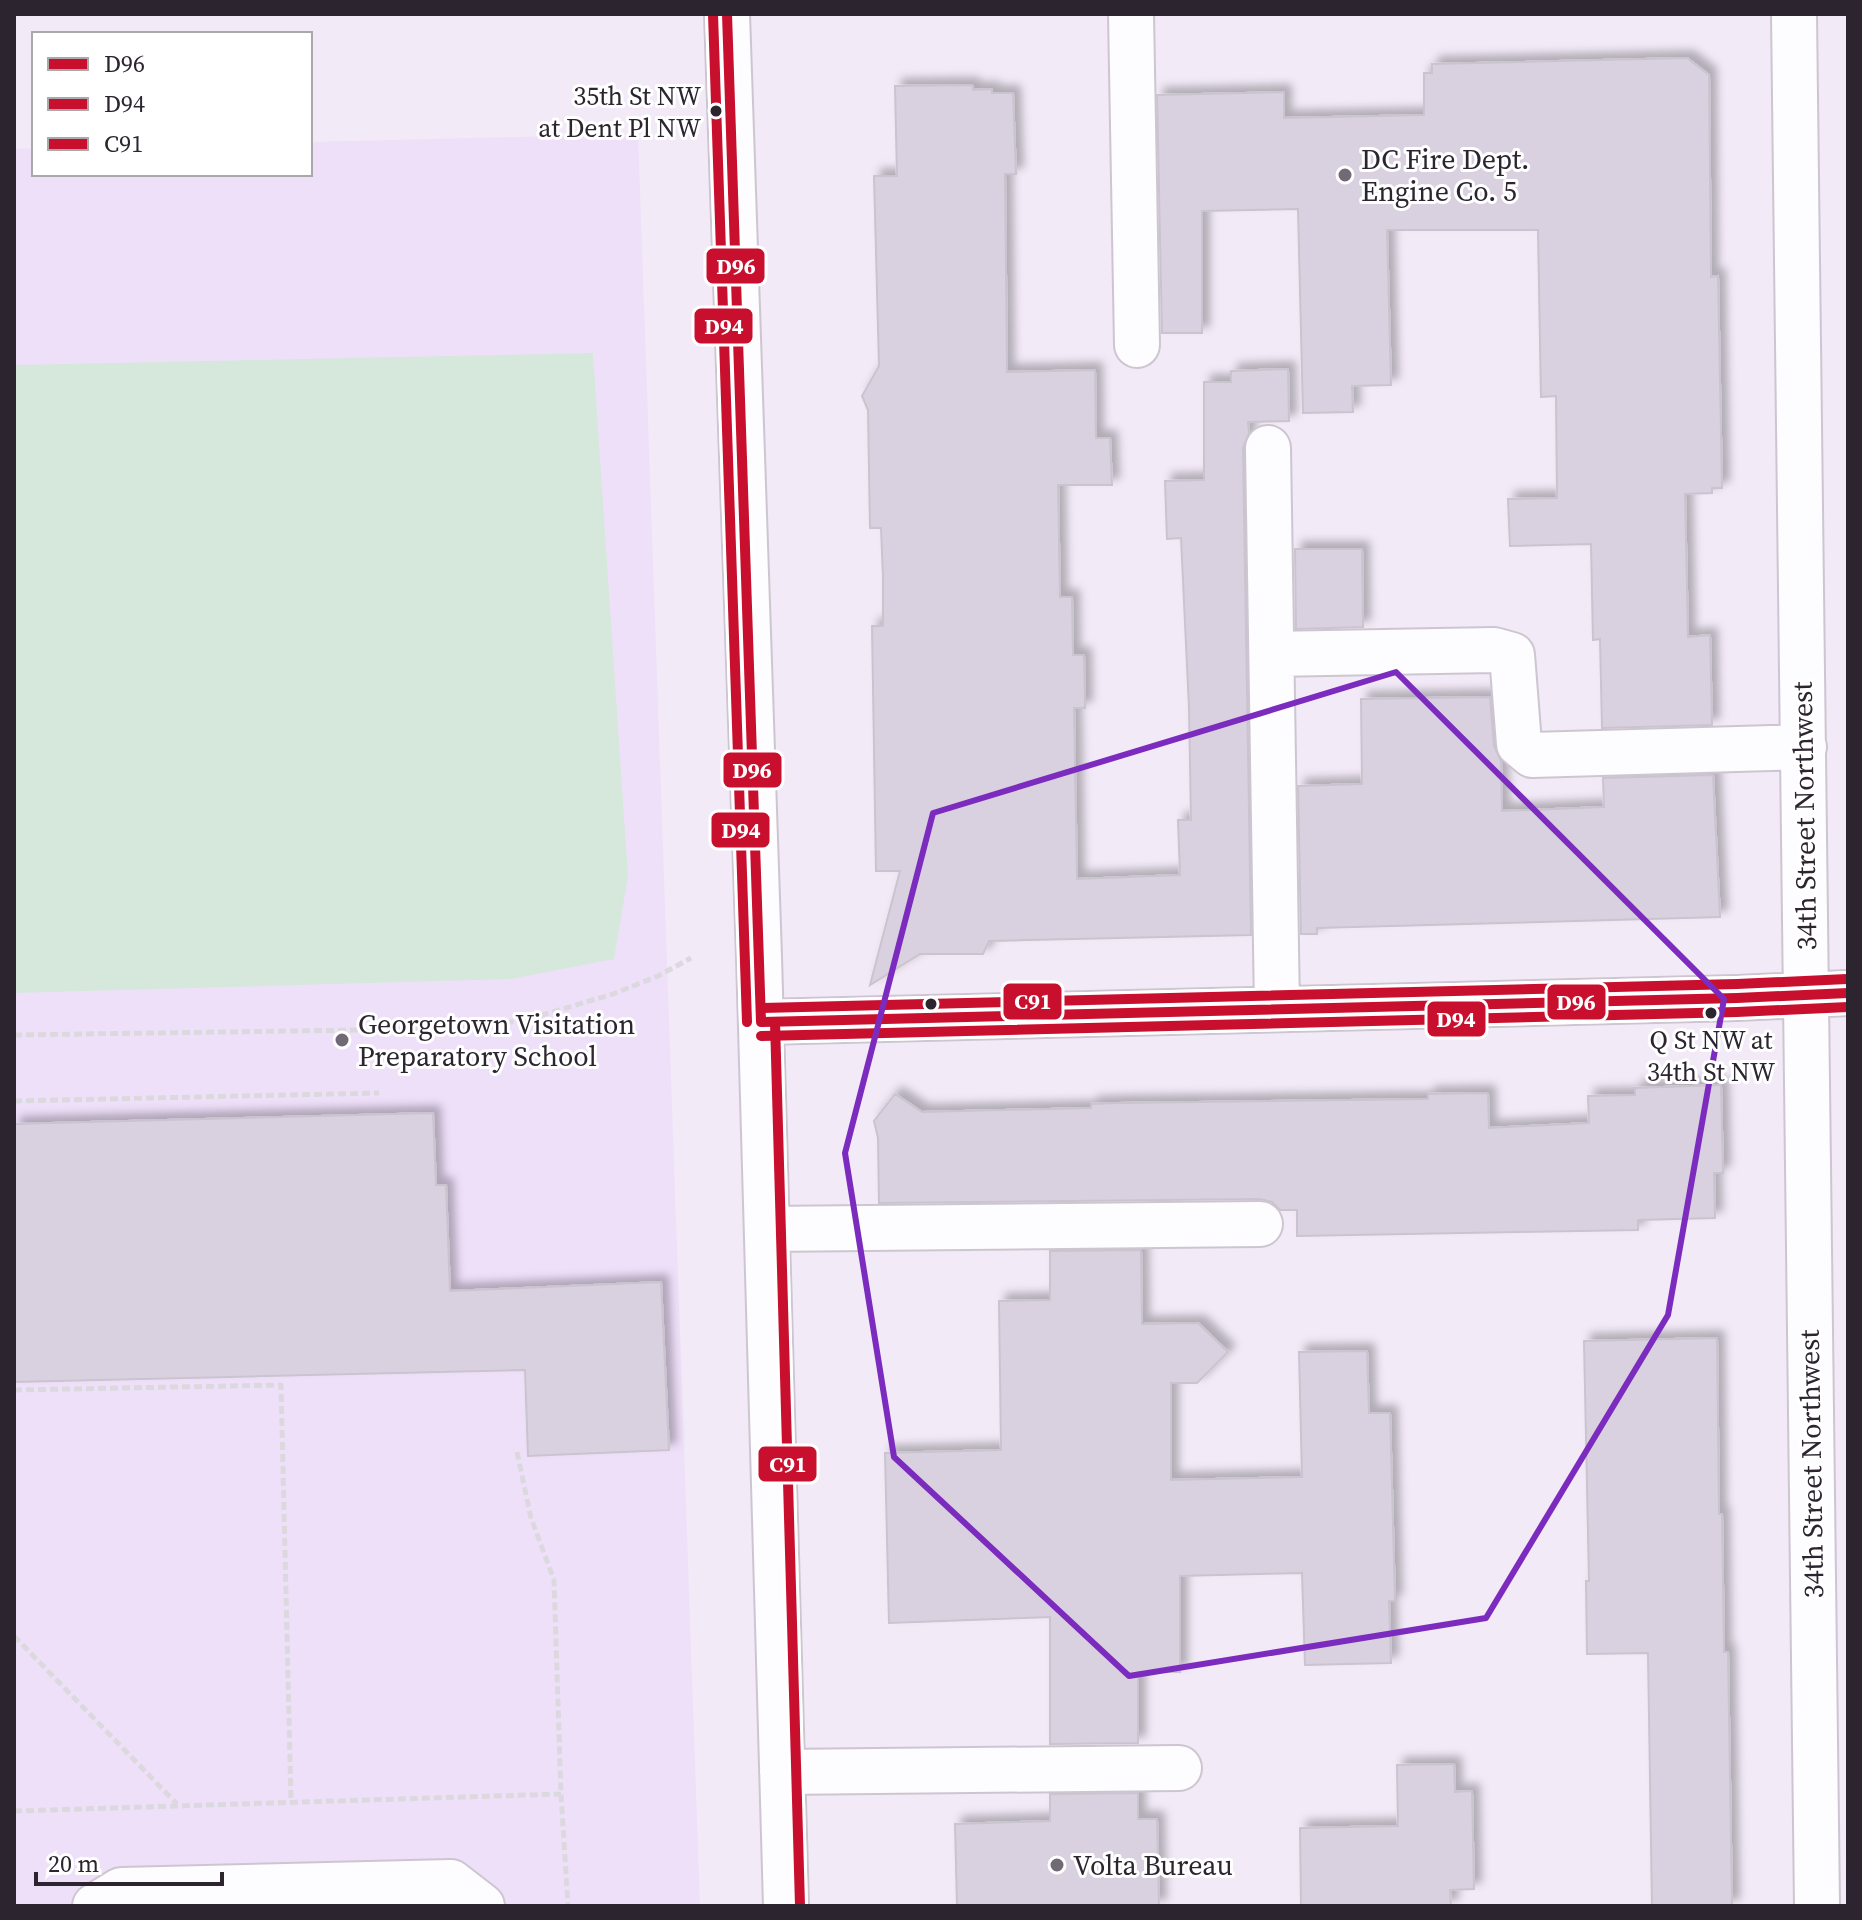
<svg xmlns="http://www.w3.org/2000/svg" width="1862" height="1920" font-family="'Source Serif 4',serif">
<defs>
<filter id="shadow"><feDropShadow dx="7" dy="-7" stdDeviation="4" flood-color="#0004"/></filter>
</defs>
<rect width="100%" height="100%" fill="#f2eaf7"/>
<path fill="#efe0fa" d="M638 134 700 1906H14V149L34 148V174H310V142Z"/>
<path fill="#d6e7dc" d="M593 353 628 876 614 959 511 979 14 993V365Z"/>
<path fill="#dad1e0" stroke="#cac4cf" stroke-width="2" filter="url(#shadow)" d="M1687 58 1709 75 1711 277 1718 276 1722 488H1712V493L1685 494 1688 637 1710 635 1712 725 1602 728 1600 639 1593 640 1591 544 1510 546 1508 499 1557 498 1556 396 1541 397 1538 230H1387L1391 385 1352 386 1353 412 1303 413 1298 209 1202 211V333H1162L1157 95 1284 92V118L1424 115V73H1432V64Z
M972 85 973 90 992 89V93H1013L1016 174H1005L1007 372 1095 370 1096 438H1110L1112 485H1058L1060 597H1072L1073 655H1084L1085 708H1074L1077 879 1180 875 1178 820H1191L1189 708 1181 538 1167 539 1165 481 1204 480V382H1231V371L1288 369 1289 421 1248 422 1249 433 1243 448 1251 935 989 941 983 954H920L870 985 900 871H876L872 626H883V577L881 528H870L868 410 862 396 879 366 874 176H897L895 86Z
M1295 549H1362L1363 627 1296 629Z
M1490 697 1494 746 1501 761 1502 811 1604 807 1603 778 1713 775 1720 917 1317 928V934H1301L1298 786 1362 784 1361 699Z
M1721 1085 1723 1173H1714L1715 1218 1638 1220V1230L1297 1236V1210H1280L1272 1202 1260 1199 879 1203 878 1138 874 1121 895 1094 922 1112 1091 1108V1104L1119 1103 1428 1099V1094L1488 1093 1489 1128 1589 1123 1588 1096 1635 1095V1088Z
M433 1113 436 1185H446L450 1291 661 1282 669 1450 528 1456 525 1370 14 1382V1124Z
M1141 1250 1142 1324 1198 1323 1228 1352 1197 1383H1171V1480L1302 1477 1299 1352 1367 1351 1369 1413H1390L1395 1601H1389L1391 1663 1305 1665 1302 1573 1180 1576V1672H1138V1743L1050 1744V1617L889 1623 885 1453 1001 1450 999 1301 1050 1300V1251Z
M1717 1338 1719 1514H1722L1724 1652H1728L1732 1906H1652L1648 1653 1587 1654 1586 1581H1589L1584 1341Z
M1454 1764 1455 1792 1472 1791 1474 1889 1450 1890 1451 1906H1301L1300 1828 1398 1826 1397 1765Z
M1138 1793V1819H1157L1159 1906H957L955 1824 1050 1821V1794Z"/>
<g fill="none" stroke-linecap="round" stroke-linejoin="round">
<g stroke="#cdc6d1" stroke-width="48">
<path id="minor" d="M727 14 759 957 786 1906
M1131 14 1137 345
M1794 14 1817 1906
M1268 448 1277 1008
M1272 654 1494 650 1512 655 1519 744 1532 755 1804 747
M761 1022 1737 998 1848 993
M767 1229 1260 1224
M782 1772 1179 1768
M95 1906 121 1890 451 1882 482 1906"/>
</g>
<path stroke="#dcd9de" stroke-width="5" stroke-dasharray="8 4" stroke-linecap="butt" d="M14 1035 431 1029 522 1021 613 994 658 976 691 958
M14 1101 379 1093
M14 1390 281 1385 291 1801
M517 1452 531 1518 554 1580 561 1794 568 1906
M14 1636 177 1804
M14 1811 561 1794"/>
<use href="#minor" stroke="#fdfcfe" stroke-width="44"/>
<g stroke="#fff" stroke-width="16">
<path id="bus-1" d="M727 14 761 1022
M761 1022 1737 998 1848 993"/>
</g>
<g stroke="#fff" stroke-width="16">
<path id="bus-2" d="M713 14 747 1022
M761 1036 1737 1012 1848 1007"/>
</g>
<g stroke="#fff" stroke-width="16">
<path id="bus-3" d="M761 1008 1737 984 1847 979
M775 1022 800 1906"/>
</g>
<use href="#bus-1" stroke="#c8102e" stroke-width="10"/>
<use href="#bus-2" stroke="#c8102e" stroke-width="10"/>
<use href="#bus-3" stroke="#c8102e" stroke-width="10"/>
</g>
<path fill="none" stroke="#7b2cbf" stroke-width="6" stroke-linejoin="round" d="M1396 672 1724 999 1668 1315 1486 1618 1129 1676 894 1457 845 1153 933 813Z"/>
<g fill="#2c2530" stroke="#fff" stroke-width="3">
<circle cx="716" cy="111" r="7"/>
<circle cx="931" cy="1004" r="7"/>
<circle cx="1711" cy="1013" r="7"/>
</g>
<g fill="#716a76" stroke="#fff" stroke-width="3">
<circle cx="1345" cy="175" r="8"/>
<circle cx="342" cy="1040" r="8"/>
<circle cx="1057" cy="1865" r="8"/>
</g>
<g text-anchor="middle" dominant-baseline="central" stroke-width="6" stroke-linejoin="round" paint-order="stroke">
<g font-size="26" fill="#2c2530" stroke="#fff" text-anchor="end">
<text x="701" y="96">35th St NW<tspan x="701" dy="32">at Dent Pl NW</tspan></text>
<text x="1711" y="1040" text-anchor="middle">Q St NW at<tspan x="1711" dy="32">34th St NW</tspan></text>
</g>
<g font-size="28" fill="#2c2530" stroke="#fff" text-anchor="start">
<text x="1361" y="159">DC Fire Dept.<tspan x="1361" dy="32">Engine Co. 5</tspan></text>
<text x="358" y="1024">Georgetown Visitation<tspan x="358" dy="32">Preparatory School</tspan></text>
<text x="1073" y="1865">Volta Bureau</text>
</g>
<g font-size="28" fill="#2c2530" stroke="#fff">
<text transform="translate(1804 816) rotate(-91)">34th Street Northwest</text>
<text transform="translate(1811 1464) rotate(-91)">34th Street Northwest</text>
</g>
</g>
<g stroke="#fff" stroke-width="3">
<rect x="705" y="247" width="61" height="38" rx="8" fill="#c8102e"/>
<rect x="693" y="307" width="61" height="38" rx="8" fill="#c8102e"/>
<rect x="722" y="751" width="61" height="38" rx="8" fill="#c8102e"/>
<rect x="710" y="811" width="61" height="38" rx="8" fill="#c8102e"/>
<rect x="1002" y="982" width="61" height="39" rx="8" fill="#c8102e"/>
<rect x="1546" y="983" width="61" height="38" rx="8" fill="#c8102e"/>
<rect x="1426" y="1000" width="61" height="38" rx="8" fill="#c8102e"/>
<rect x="757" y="1445" width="61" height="38" rx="8" fill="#c8102e"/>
</g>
<g font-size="22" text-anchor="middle" font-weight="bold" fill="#fff">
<text x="736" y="274">D96</text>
<text x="724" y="334">D94</text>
<text x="752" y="778">D96</text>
<text x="741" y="838">D94</text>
<text x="1033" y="1009">C91</text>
<text x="1576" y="1010">D96</text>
<text x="1456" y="1027">D94</text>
<text x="788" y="1472">C91</text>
</g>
<rect width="1862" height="1920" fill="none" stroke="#2c2530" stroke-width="32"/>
<rect x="32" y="32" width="280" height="144" fill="#ffffff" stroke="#aba8ac" stroke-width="2"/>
<rect x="48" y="58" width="40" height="12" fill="#c8102e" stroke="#aba8ac" stroke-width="2"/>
<text x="104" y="72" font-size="24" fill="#2c2530">D96</text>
<rect x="48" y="98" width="40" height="12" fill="#c8102e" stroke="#aba8ac" stroke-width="2"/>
<text x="104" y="112" font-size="24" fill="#2c2530">D94</text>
<rect x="48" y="138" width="40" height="12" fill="#c8102e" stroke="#aba8ac" stroke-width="2"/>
<text x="104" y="152" font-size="24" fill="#2c2530">C91</text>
<path d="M36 1872v12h186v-12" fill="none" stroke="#2c2530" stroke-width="4"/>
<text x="48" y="1872" font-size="24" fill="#2c2530" stroke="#ffffff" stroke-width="6" paint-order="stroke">20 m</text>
</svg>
